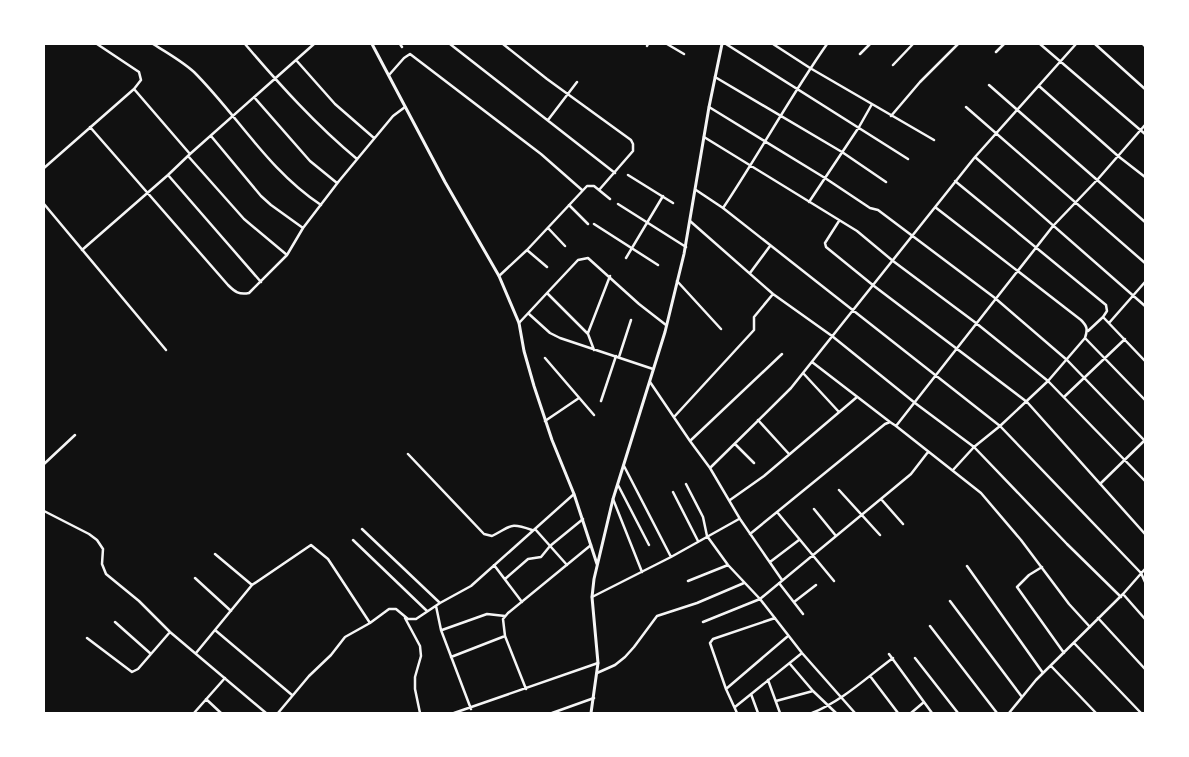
<svg xmlns="http://www.w3.org/2000/svg" width="1189" height="757" font-family="'Titillium Web',sans-serif">
<rect width="100%" height="100%" fill="#111"/>
<g fill="none" stroke-linecap="round" stroke-linejoin="round">
<path stroke="#f5f5f5" stroke-width="2.5" d="M153 44C166 52 182 61 194 72 238 116 268 170 321 205
M245 44C280 85 316 125 357 159
M400 44 402 47
M450 44 615 173
M503 44 547 79 631 140 633 144V151L599 190
M667 44 684 54
M726 44 908 159
M773 44 810 68 934 140
M1040 44 1145 134
M1095 44 1145 89
M1143 44 1145 46
M647 46 648 44
M996 52 1004 44
M860 54 870 44
M296 60 335 104 374 138
M893 65 913 44
M389 75 404 58 410 54 541 154 582 190
M715 77 842 152 886 182
M989 85 1145 222
M1039 86 1118 156 1145 177
M134 89 190 154
M254 97 310 161 337 183
M709 107 825 178 870 208 878 210 995 298 1067 360 1145 441
M966 107 1145 263
M891 116 920 82 958 44
M548 120 577 82
M90 127 228 285C235 292 239 295 249 293L287 255 303 228 339 181 393 116 405 107
M211 136 261 196 271 205 303 228
M704 137 857 231 893 261 976 323 1048 381 1145 481
M188 156 244 219 287 255
M975 157 1145 306
M44 168 134 89 141 80 139 72 97 44
M168 175 261 282
M628 175 673 203
M955 181 1106 305 1107 311 1103 317
M696 190 723 208 1000 426 1141 573 1145 582
M809 202 859 127 872 104
M44 204 166 350
M618 204 686 247
M569 205 588 224
M935 207 1081 320C1087 326 1088 329 1085 338L1048 381 1000 426 974 447 953 470
M723 208C759 154 790 97 827 44
M690 221 773 294 832 336 915 403 974 447 1067 544 1121 597
M839 221 825 243 826 247 874 286 1027 402 1145 534
M594 224 658 265
M548 228 565 246
M82 250 168 175 190 154 314 44
M527 250 547 267
M626 258 663 196
M750 273 770 246
M499 276 527 250 587 186H594L610 199
M677 281 721 329
M547 293 578 260 588 258 639 304 666 325
M529 314 550 333 560 338 653 369
M519 323 547 293 588 334 594 350
M1109 323 1145 282
M1088 331 1103 317 1145 361
M588 333 610 276
M1085 338 1145 400
M619 357 631 320
M545 358 594 415
M812 362 890 422
M803 373 839 412
M650 382 690 441 710 468 740 519 782 580
M1064 397 1125 339
M601 401 616 356
M674 417 754 330V317L773 294
M758 420 789 454
M545 421 579 398
M896 426 981 493 1021 540 1069 604 1090 627
M690 441 782 354
M735 444 754 463
M408 454 484 534 492 536C512 526 509 522 532 530
M44 464 75 435
M624 466 671 557
M710 468 791 388 975 157 1076 44
M686 484 703 517 707 536 728 565 760 599 802 653 855 713
M1100 484 1145 440
M618 485 649 545
M839 490 880 535
M673 492 698 541
M613 499 642 572
M881 499 903 524
M730 500 764 476 857 397
M814 509 836 536
M44 511 89 534 97 540 103 549 102 564 106 574 139 601 170 632 266 713
M777 512 834 581
M362 529 440 603
M535 529 567 565
M750 534 885 424 890 422 896 426 1053 226 1098 179 1145 125
M353 540 427 611
M215 554 252 585
M770 562 799 540
M494 565 522 602
M967 566 1043 673
M1042 567 1029 575 1017 587 1064 653
M195 578 231 611
M505 579 528 559 541 557 550 546 583 519
M688 581 728 565
M779 583 803 614
M1123 594 1145 619
M592 597 671 557 739 519
M950 601 1022 697
M794 602 816 585
M436 606 441 630 471 709
M405 618 420 646 421 656 415 677V689L420 713
M1098 618 1145 669
M115 622 151 654
M703 622 760 599 911 474 928 452
M930 626 997 713
M215 630 292 695
M442 630 487 614 505 616
M87 638 132 672 138 669 170 632
M1074 643 1141 713
M196 653 252 585 311 545 328 559 370 623
M889 654 932 713
M451 657 505 636
M915 658 958 713
M790 664 813 691 836 713
M1051 666 1096 713
M597 673 615 665 625 657 634 647 657 616 697 603 744 583
M870 676 898 713
M768 680 780 713
M526 689 505 636 503 619 508 613 591 545
M726 689 788 636
M751 694 758 713
M206 699 221 713
M776 701 813 691
M735 707 802 653
M194 713 225 678
M278 713 309 676 331 655 345 637 370 623 389 609H396L408 619H416L440 603 471 586 574 494
M454 713 598 663
M552 713 594 698
M737 713 726 689 710 643 713 639 775 618
M812 713C842 701 866 678 893 658
M911 713 924 702
M1009 713 1036 680 1123 594 1145 569"/>
<path stroke="#f5f5f5" stroke-width="3" d="M372 44 445 182 499 276 519 323 524 351 534 386 552 440 574 494 597 564
M591 713 598 663 592 597 594 579 613 499 665 332 684 254 709 107 722 44"/>
</g>
<rect width="1189" height="757" fill="none" stroke="#ffffff" stroke-width="90"/>
</svg>
